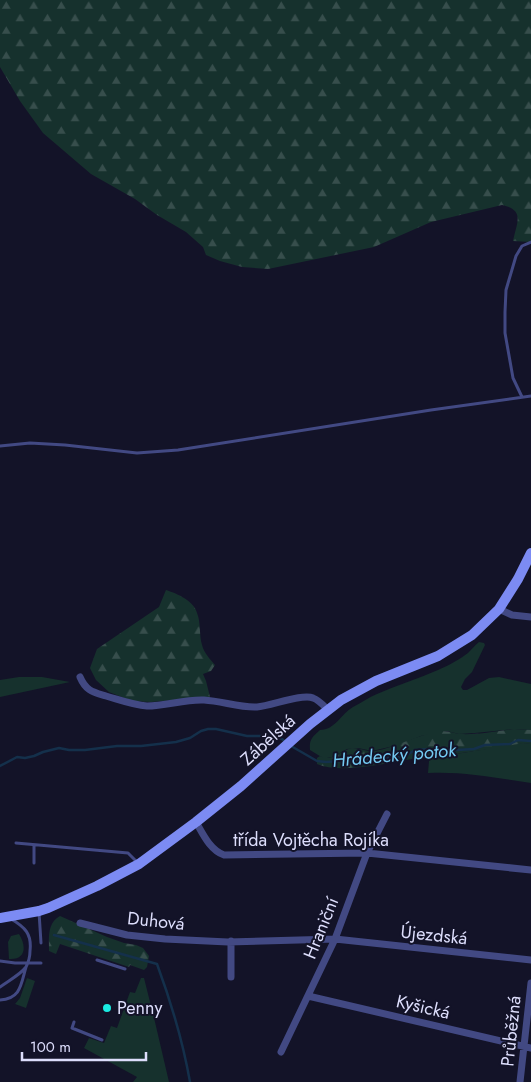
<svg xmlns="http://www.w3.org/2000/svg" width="531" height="1082" font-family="Jost,sans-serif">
<defs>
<pattern id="forest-firs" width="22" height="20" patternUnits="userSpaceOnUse" patternTransform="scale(1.25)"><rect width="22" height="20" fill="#16312d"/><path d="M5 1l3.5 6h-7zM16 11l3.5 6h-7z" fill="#374e4c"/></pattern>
</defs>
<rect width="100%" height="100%" fill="#131328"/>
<path fill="#16312d" d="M479 642 484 643 485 645 472 672 465 679 461 687 463 690H467L489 678 499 677 531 684V730L514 729 475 733 459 734 447 731 421 736 398 745 372 751 358 748 347 749 333 757 327 758H323L310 750C309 740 312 737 320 730 335 730 341 714 353 707 361 703 369 697 377 694 397 685 418 679 438 670 448 666 460 659 468 653 472 649 475 645 479 642Z
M19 677H42L70 682 0 697V680Z
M523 743 531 744V783C497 778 462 771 428 773L429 761 436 755C465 755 494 746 523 743Z
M19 934C26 945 27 960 9 959L8 942 11 936Z
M27 978 35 981 26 1008 15 1004 20 998Z
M141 978H144L155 1022 169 1082H133L137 1077 84 1048 89 1038 104 1043 111 1026 117 1028 130 992 135 993Z"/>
<path fill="url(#forest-firs)" d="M0 0H531V242L513 241C517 222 525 210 502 205L431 222 374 247 268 269 242 267 220 261 206 255 203 247 186 232 157 215 135 199 91 174 43 133 20 101 0 67Z
M166 590C178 594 194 601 197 613 201 623 199 635 202 645 204 653 210 659 215 665L211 671 203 674 206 681 210 697 151 702 132 701 109 692 96 680 90 668 97 649 159 607Z
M514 729 531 730V744C519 742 509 746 497 748 480 750 464 753 447 755 439 756 432 756 424 757 395 761 343 775 317 764V758L320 756C331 763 341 750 352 748 360 748 367 752 375 751 397 747 416 735 438 732 446 730 452 733 460 734 478 735 497 731 514 729Z
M60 916 107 937 124 943 136 945 143 948 149 956 147 967 144 970 130 965 129 967 60 944 56 954 49 951C49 938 47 923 60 916Z"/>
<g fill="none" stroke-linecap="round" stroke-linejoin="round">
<path stroke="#14304b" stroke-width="2.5" d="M291 746 317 761 326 762 398 757 407 755 415 750 431 749 440 751 474 749 485 745 510 744 518 740 531 741
M0 766 17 757 25 758 34 756 43 752 59 748 69 750H85L117 746H141L176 742 190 738 201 731 208 729H216L247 736H271L282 739 287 743
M54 935 157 964C171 1002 183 1042 190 1082"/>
<path stroke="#424983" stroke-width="3" d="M522 397 513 378 505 333V312L506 290 516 256 522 246 531 242
M0 446 30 443 65 445 137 453 178 450 431 410 531 396
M16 843 128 853 138 863
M34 863V845
M39 912 41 943
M97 960 125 969
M0 961 15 963H41
M0 987C8 981 20 975 26 967 28 963 30 956 30 951 32 934 25 927 11 919
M0 1000C21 999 21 984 26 967
M74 1022 72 1028 102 1040"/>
<path stroke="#424983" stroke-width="7" d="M499 609 512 615 531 617
M80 677C86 691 93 692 106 696 120 700 133 705 147 706 166 706 185 699 204 700 222 701 240 708 257 707 271 706 303 693 313 698 319 700 324 706 328 710
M196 822C203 834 210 850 224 855L367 853 531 870
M80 923 127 935 165 939 228 942 335 939 531 960
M231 977V941
M308 996 531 1048
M281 1052 335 939 367 853 387 814
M520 1082 531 983"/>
<path stroke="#7c8bf3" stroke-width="10" d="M0 918 39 911 48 908 97 886 139 864 196 822 241 786 310 724 341 700 376 681 438 656 472 635 499 609 518 579 531 553"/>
</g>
<circle fill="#1aebe1" stroke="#131328" stroke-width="2" cx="107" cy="1008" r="5"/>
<g text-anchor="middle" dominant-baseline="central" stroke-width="4" stroke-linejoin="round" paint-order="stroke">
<g font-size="18" fill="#dddefc" stroke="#131328">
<text transform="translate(268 740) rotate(-42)">Zábělská</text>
<text x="311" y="840">třída Vojtěcha Rojíka</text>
<text transform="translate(156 921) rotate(6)">Duhová</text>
<text transform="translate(321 928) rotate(-68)">Hraniční</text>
<text transform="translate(434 935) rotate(6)">Újezdská</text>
<text transform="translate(423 1007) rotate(13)">Kyšická</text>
<text transform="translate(511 1031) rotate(-84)">Průběžná</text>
</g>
<g font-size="18" fill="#dddefc" stroke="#131328" text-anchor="start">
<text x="117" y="1008">Penny</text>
</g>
<g font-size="19" font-style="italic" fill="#74caf3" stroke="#131328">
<text transform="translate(394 755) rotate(-5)">Hrádecký potok</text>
</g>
</g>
<path d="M22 1052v8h124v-8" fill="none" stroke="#dddefc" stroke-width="2.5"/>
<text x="30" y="1052" font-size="15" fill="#dddefc" stroke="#131328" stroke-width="4" paint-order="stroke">100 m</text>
</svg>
